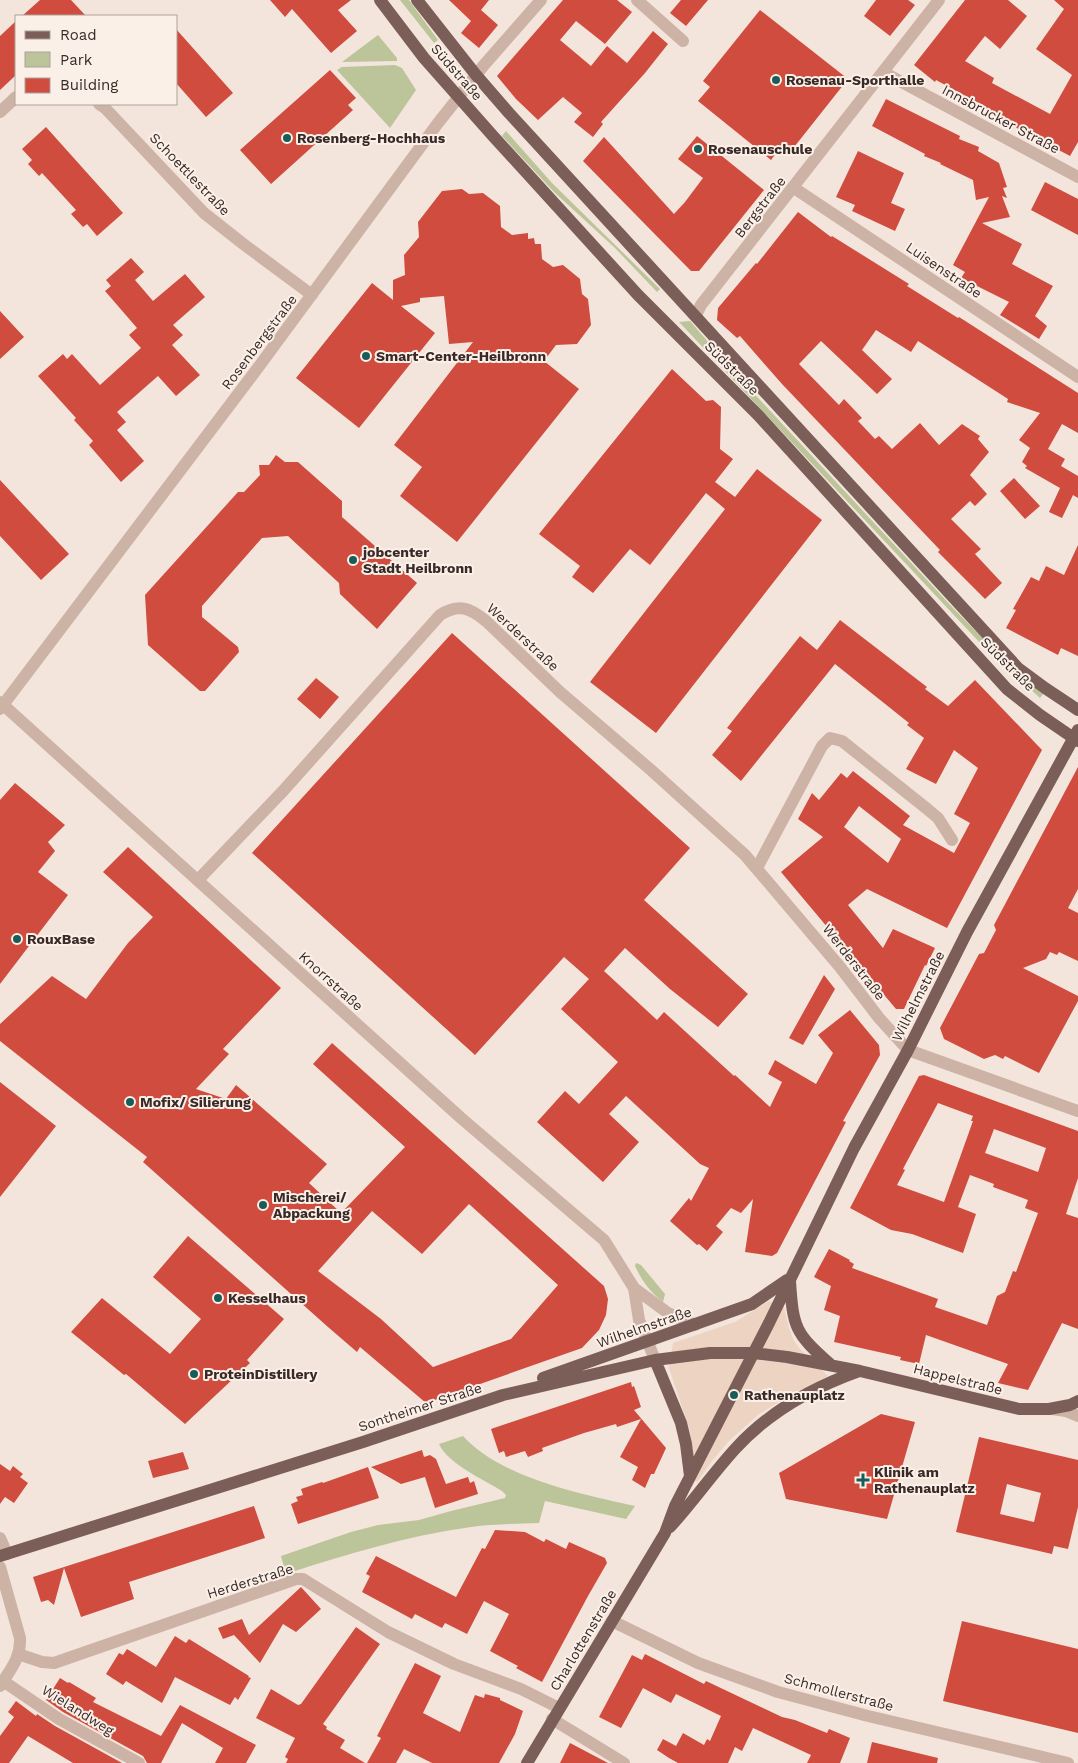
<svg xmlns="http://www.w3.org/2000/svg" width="1078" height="1763" font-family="'Work Sans',sans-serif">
<rect width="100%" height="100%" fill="#f4e5dc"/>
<path fill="#bcc49a" d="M400 0H409L438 40 434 43Z
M378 35 397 58V61L342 62Z
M395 65 402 68 416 90 390 128 337 70 342 67Z
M506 131 552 183 660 289 657 292 614 247 554 192 502 136Z
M690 321 736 374 954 609 1000 656 1044 693 1040 698 982 645 679 322Z
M636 1263 641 1265 665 1294 663 1302C650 1292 642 1281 635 1266Z
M463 1436C501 1478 582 1494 635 1506L626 1519 545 1501 539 1523C516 1524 493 1524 471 1527 407 1536 347 1554 286 1574L281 1556 351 1532 378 1525 419 1520 451 1511 505 1498 506 1495 502 1491C483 1479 448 1464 439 1444Z"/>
<path fill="#edd3c1" d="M769 1301 784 1307 789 1328 794 1341 800 1349 828 1376 783 1399 759 1414 729 1441 712 1461 698 1481 693 1482V1447L691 1446 690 1431 669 1368 673 1343 735 1322Z"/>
<path fill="#cf4c3f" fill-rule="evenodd" d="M40 0H71L86 16H22Z
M270 0H351L338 10 357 31 331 53 292 9 285 17Z
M449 0H489L481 10 498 25 479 48 461 33 471 21Z
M563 0H617L632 12 605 44 576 21 560 40 591 66 607 46 627 63 653 31 668 44 645 73 601 122 603 124 593 137 574 122 582 113 563 97 538 120 516 99 497 76Z
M681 0H708L686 26 670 13Z
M876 0H908L915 5 890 36 864 16Z
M965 0H1008L1027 16 1000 49 985 36 965 61 994 78 992 83 1050 114 1072 75 1036 49 1064 9 1054 0H1078V142L1070 156 985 111 986 107 936 80 935 82 914 65Z
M760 10 848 79 791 151 783 144 771 160 698 101 710 87 703 81Z
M16 21V75L0 90V36Z
M176 29 233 93 206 117 176 83Z
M330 70 356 98 348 105 353 110 271 184 240 150Z
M886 99 960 136 959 139 979 147 978 151 999 163 1007 187 1003 188 1007 198 1002 196 1010 217 982 223 1022 244 1012 264 1053 286 1035 316 1047 326 1039 339 1000 315 1009 302 961 278 965 272 953 265 989 197 976 200 973 180 940 164 941 163 924 156 925 154 872 126Z
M46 127 123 213 97 236 87 224 83 227 71 214 76 210 42 173 39 176 28 164 32 160 22 149Z
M697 136 764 190 699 271H691L583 161 604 137 674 214 685 202 703 178 678 159Z
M858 151 904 173 891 203 905 209 895 231 852 211 855 205 836 197Z
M1045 182 1078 199V235L1031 210Z
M462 189 469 194 483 193 500 206 501 227 512 235 528 233V239L534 238 535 244H541L542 259 553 267 563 265 580 279 582 294 588 299 591 325 577 344 556 345 544 361 579 389 457 542 400 496 422 467 394 445 473 342 449 344 444 296 420 298V302L401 306 435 333 359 428 296 378 372 283 393 300V280L405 275 404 255 419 237 418 222 442 191Z
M798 212 831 237 832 236 909 284 907 286 958 318 959 317 1078 393V433L1062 424 1048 449 1065 459 1061 466 1078 476V498L1073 495 1062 518 1049 512 1060 488 1025 468 1027 466 1022 462 1030 448 1019 440 1040 413 1007 402 1008 399 918 341 911 352 876 330 862 350 892 379 877 394 821 341 799 364 839 405 844 399 862 418 858 421 875 439 879 436 892 449 920 423 939 445 962 424 980 436 978 439 989 452 970 475 987 494 975 506 970 501 951 519 981 549 975 554 1002 583 985 599 938 552 940 550 782 384 740 336 737 338 717 320 718 308 756 263 757 264Z
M131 258 144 272 135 280 153 301 185 274 205 297 173 325 183 335 172 345 200 375 176 396 158 376 117 412 126 422 117 430 144 461 121 482 89 445 93 441 74 420 76 418 38 376 63 354 67 359 72 354 100 385 141 348 129 335 137 328 105 291 111 286 106 280Z
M0 311 24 337 0 359Z
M672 369 706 401 713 400 721 407 720 449 733 459 715 482 735 497 757 469 822 520 656 733 590 682 725 509 706 493 650 565 630 549 593 593 572 577 580 566 539 534Z
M276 455 285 462H298L342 501V517L417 583 377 629 340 594 339 583 288 536 262 538 202 606V617L238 647 239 652 205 691H200L148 645 145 595 238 492H244L260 475 259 465H269Z
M1014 478 1040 506 1025 519 1000 491Z
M0 480 69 554 41 580 0 536Z
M1078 545V656L1061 648 1058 655 1006 628 1016 610 1013 609 1031 577 1039 581 1046 566 1064 575Z
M840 620 927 687 925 689 948 706 975 680 1042 750 947 928 867 889 848 905 883 948 893 929 935 948 926 966 925 965 904 1009H896L781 872 823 837 798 819 812 793 819 800 841 773 847 778 853 771 910 816 903 825 954 853 970 823 954 814 978 768 954 750 936 784 906 769 924 738 907 725 909 723 835 664 741 781 712 755 732 731 727 728 800 636 817 650ZM859 806 901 839 888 863 844 827Z
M452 633 690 848 644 900 748 994 718 1027 670 989 625 948 604 971 657 1020 664 1012 734 1076 735 1075 770 1107 782 1082 768 1074 775 1060 816 1084 833 1053 818 1035 850 1010 879 1045 880 1055 843 1121 846 1122 777 1253 772 1256 745 1252 753 1199 741 1213 731 1208 716 1226 723 1232 707 1251 699 1244 697 1245 670 1221 689 1198 691 1201 709 1168 700 1164 626 1096 609 1114 639 1142 603 1182 537 1122 565 1091 579 1104 618 1062 561 1009 589 979 564 957 475 1055 252 853Z
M316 678 339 697 320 719 297 699Z
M1078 767V889L1068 908 1078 913V961L1059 952 1057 955 1050 952 1046 959 1023 968 1078 996V1001L1039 1073 1005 1056 1003 1059 995 1055 984 1059 944 1039 940 1028 979 954 984 953 996 930 994 925Z
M15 783 65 825 48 842 55 851 38 872 68 895 0 984V800Z
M128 847 281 988 223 1049 229 1054 196 1089 226 1099 236 1085 327 1164 309 1183 341 1213 405 1147 313 1064 332 1043 604 1286 608 1299 606 1315 599 1330 582 1348 426 1403 360 1347 357 1352 328 1327 143 1162 147 1157 0 1041V1024L52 976 86 999 128 943 153 917 103 872ZM469 1204 558 1285 511 1339 433 1367 381 1319 318 1271 372 1211 422 1254Z
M824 975 835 989 803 1045 789 1038Z
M924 1075 1078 1131V1178L1066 1214 1078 1218V1329L1062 1323 1028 1390 998 1383 1008 1364 926 1335 919 1364 900 1360 901 1357 834 1342 840 1316 824 1310 831 1286 814 1277 829 1249 850 1260 849 1261 854 1264 852 1268 938 1299 935 1307 987 1325 997 1296 1005 1292 1013 1271 1016 1272 1038 1213 1025 1208 1028 1200 993 1187 994 1184 970 1175 958 1207 976 1214 963 1253 912 1234 891 1230 850 1208 919 1076ZM938 1103 973 1116 971 1121H973L944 1202 897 1185 905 1170 903 1169ZM994 1129 1046 1148 1038 1172 985 1153Z
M0 1082 56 1126 0 1197Z
M188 1236 284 1319 247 1360 250 1363 185 1424 126 1374 124 1375 71 1332 102 1298 170 1354 201 1319 153 1277Z
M631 1382 632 1387 634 1386 641 1407 634 1410 666 1448 654 1474H651L645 1488 632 1480 638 1467 620 1457 641 1419 617 1427 616 1424 584 1433 542 1448 543 1451 528 1457 525 1451 506 1457 504 1451 499 1453 491 1429Z
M881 1414 915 1422 887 1519 786 1499 779 1473Z
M979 1437 1078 1460V1507L1068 1549 1054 1546 1052 1554 956 1532ZM1007 1484 1041 1493 1034 1522 1000 1514Z
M422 1450 424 1457 430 1455 436 1459 446 1484 468 1477 470 1483 474 1481 478 1494 435 1508 425 1477 401 1484 371 1467Z
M183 1452 189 1469 153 1478 148 1461Z
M0 1464 10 1471 13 1466 23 1474 20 1477 28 1483 14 1503 5 1497 0 1504Z
M368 1467 379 1498 298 1524 291 1504 298 1501 296 1497 303 1495 301 1489 322 1482 323 1483Z
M254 1506 265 1538 129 1582 134 1599 81 1617 64 1568 54 1605 48 1600 41 1602 33 1577Z
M495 1530 525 1532 544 1542 546 1539 566 1549 569 1542 605 1558 607 1563 588 1596 542 1682 516 1668 518 1666 490 1651 509 1614 484 1601 467 1634 445 1623 442 1628 415 1614 412 1619 362 1592 370 1576 366 1574 376 1556 456 1597 482 1548 485 1549Z
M301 1587 321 1609 296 1632 283 1624 260 1663 234 1635 223 1639 218 1628 242 1619 249 1635Z
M962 1621 1078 1649V1733L943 1701Z
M356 1627 380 1644 323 1724 327 1727 326 1729 345 1740 340 1748 365 1763H286L288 1759 285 1757 295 1738 256 1718 271 1689 298 1705 301 1704Z
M175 1636 186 1643 189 1639 249 1676 248 1677 251 1678 238 1700 235 1697 230 1705 175 1677 162 1703 126 1681 123 1685 106 1674 119 1653 123 1655 127 1649 156 1667Z
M645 1654 704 1684 706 1681 782 1717 795 1720 827 1733 829 1729 850 1738 840 1763H807L811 1755 753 1728 742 1751 735 1747 728 1763H678L669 1758 657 1750 663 1739 676 1746 683 1733 704 1745 707 1739 710 1741 721 1716 676 1694 671 1703 643 1688 621 1728 599 1717 632 1655 642 1660Z
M415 1663 441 1676 423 1713 460 1732 475 1695 484 1698 485 1694 500 1698V1700L523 1711 515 1734 499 1763H432L404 1749 396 1763H367L381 1738 377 1736Z
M60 1678 68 1683 69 1682 96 1698 93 1702 161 1736 180 1705 256 1745 246 1763H215L223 1748 182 1723 161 1763H147L143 1756 63 1712 46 1700Z
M16 1701 36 1716 37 1714 55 1726 122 1763H73L28 1736 9 1763H0V1736L14 1717 8 1712Z
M872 1742 938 1758 937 1763H867Z
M570 1743 608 1763H560Z"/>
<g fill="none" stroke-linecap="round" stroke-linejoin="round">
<path stroke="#cdb2a6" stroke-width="12" d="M637 0 683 41
M883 72 1078 177
M99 104 105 108 204 213 242 243 312 295
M0 112 16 97
M794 188 1078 377
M696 315 701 305 939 0
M0 702 461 1118 604 1240 634 1288 639 1320 655 1360
M0 709 260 365 438 123 484 65 541 0
M757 868 822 746 830 738 842 741 926 808 938 818 952 840
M198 880 283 791 440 615C459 603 470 608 486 621L560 692 651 770 745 855 840 967 879 1018 908 1050 1078 1111
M634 1288 668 1313 695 1325
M1052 1409 1066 1411 1078 1416
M0 1538 7 1554
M0 1567 20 1638C21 1658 10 1670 0 1686
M612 1621 698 1663 778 1692 868 1716 1068 1763
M18 1654 42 1662 54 1663 296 1579H303L388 1632 454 1664 521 1689 559 1708
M3 1681 59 1719 139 1763
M552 1719 624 1763"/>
<path stroke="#7c5e58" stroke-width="12" d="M380 0 424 58 493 136 638 295 758 415 1007 689 1040 715 1078 741
M417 0 476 75 509 113 1018 668 1045 688 1078 710
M790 1281C793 1328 795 1333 830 1364
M655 1360 681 1423 686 1444 690 1476
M543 1378 752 1304 787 1280
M670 1527C693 1502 713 1473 736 1448 769 1412 814 1387 859 1371
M0 1556 363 1442 503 1395 655 1360 710 1353H753L787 1357 860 1371 1019 1409H1049L1070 1405 1078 1401
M527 1763 665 1533 675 1506 769 1323 854 1148 908 1050 967 932 1078 730"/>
</g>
<g fill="#1a5d58" stroke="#fbf0e8" stroke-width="2">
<circle cx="776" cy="80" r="5"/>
<circle cx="287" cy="138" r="5"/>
<circle cx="698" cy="149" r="5"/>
<circle cx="366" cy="356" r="5"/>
<circle cx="353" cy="560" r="5"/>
<circle cx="17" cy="939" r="5"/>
<circle cx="130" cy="1102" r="5"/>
<circle cx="263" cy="1205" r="5"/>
<circle cx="218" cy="1298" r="5"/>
<circle cx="194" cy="1374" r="5"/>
<circle cx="734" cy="1395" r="5"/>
<path d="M860.5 1472.5h5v5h5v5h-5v5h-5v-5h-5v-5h5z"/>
</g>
<g text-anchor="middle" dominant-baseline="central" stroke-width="4" stroke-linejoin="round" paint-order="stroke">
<g font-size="14" fill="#392a28" stroke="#fbf0e8">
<text transform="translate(457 72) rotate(49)">Südstraße</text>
<text transform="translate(1001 119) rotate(28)">Innsbrucker Straße</text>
<text transform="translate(190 174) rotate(46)">Schoettlestraße</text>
<text transform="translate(760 207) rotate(-52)">Bergstraße</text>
<text transform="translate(944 270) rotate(34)">Luisenstraße</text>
<text transform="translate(259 342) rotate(-53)">Rosenbergstraße</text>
<text transform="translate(732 368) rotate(45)">Südstraße</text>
<text transform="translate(523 637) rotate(43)">Werderstraße</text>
<text transform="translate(1008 664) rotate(45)">Südstraße</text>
<text transform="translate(854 962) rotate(52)">Werderstraße</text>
<text transform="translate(331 981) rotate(42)">Knorrstraße</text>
<text transform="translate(918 996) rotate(-63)">Wilhelmstraße</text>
<text transform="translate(644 1327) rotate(-19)">Wilhelmstraße</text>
<text transform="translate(958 1379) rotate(14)">Happelstraße</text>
<text transform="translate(420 1407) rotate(-18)">Sontheimer Straße</text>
<text transform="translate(250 1581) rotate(-17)">Herderstraße</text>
<text transform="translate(583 1640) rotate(-59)">Charlottenstraße</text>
<text transform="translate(839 1692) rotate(15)">Schmollerstraße</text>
<text transform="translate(78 1710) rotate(32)">Wielandweg</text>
</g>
<g font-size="14" font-weight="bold" fill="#392a28" stroke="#fbf0e8" text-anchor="start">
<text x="786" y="80">Rosenau-Sporthalle</text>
<text x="297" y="138">Rosenberg-Hochhaus</text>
<text x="708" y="149">Rosenauschule</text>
<text x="376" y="356">Smart-Center-Heilbronn</text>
<text x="363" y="552">jobcenter<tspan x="363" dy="16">Stadt Heilbronn</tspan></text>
<text x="27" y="939">RouxBase</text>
<text x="140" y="1102">Mofix/ Silierung</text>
<text x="273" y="1197">Mischerei/<tspan x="273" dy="16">Abpackung</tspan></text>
<text x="228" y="1298">Kesselhaus</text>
<text x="204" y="1374">ProteinDistillery</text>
<text x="744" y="1395">Rathenauplatz</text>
<text x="874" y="1472">Klinik am<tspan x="874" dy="16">Rathenauplatz</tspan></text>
</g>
</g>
<rect x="15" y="15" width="162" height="90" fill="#fbf0e8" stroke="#ada19b"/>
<rect x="25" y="31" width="25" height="8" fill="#7c5e58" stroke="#ada19b"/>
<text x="60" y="40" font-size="15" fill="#392a28">Road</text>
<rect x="25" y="52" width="25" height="15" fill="#bcc49a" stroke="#ada19b"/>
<text x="60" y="65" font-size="15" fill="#392a28">Park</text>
<rect x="25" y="78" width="25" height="15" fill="#cf4c3f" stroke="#ada19b"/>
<text x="60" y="90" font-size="15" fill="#392a28">Building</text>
</svg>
